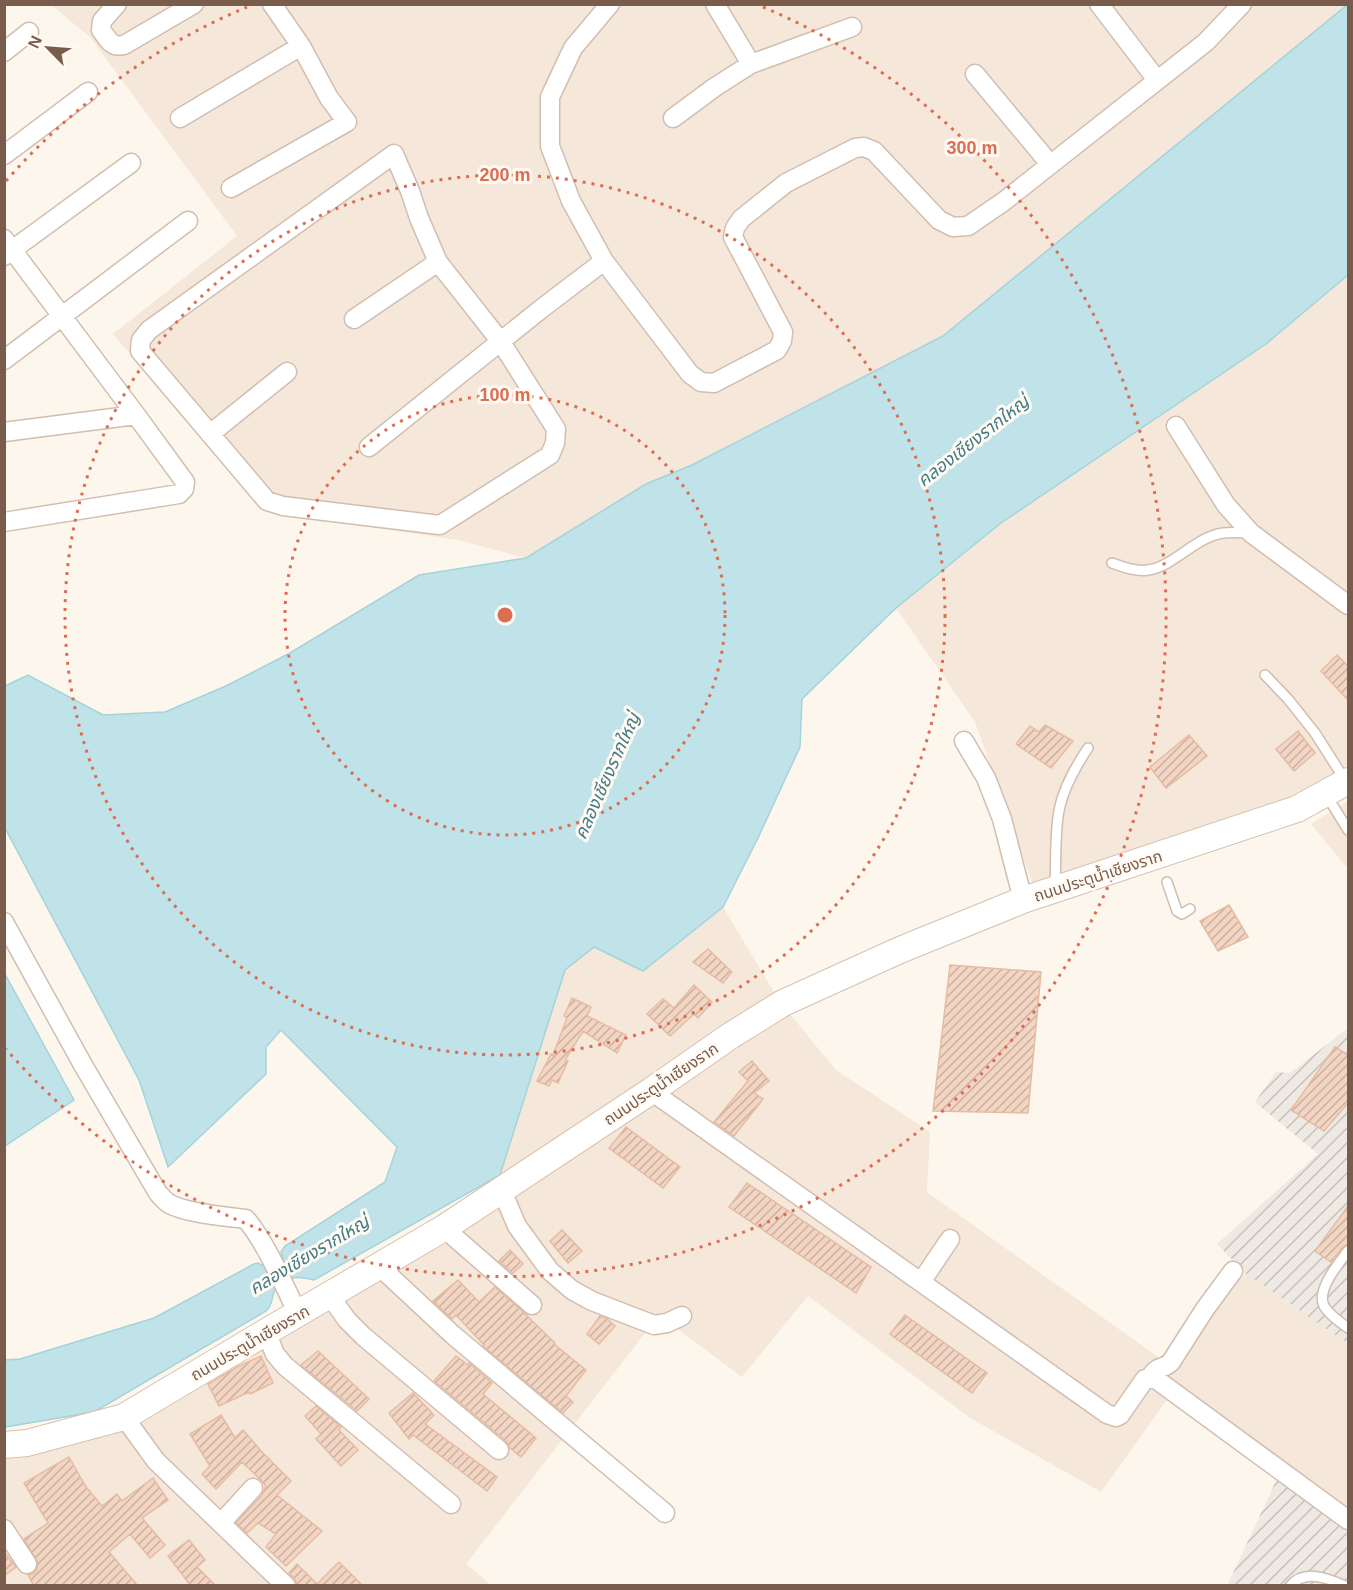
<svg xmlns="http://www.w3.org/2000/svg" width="1353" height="1590" font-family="Arial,'Noto Sans Thai',sans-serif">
<defs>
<pattern id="industrial-furrows" width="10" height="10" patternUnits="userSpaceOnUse" patternTransform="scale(1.5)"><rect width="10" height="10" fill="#efe9e4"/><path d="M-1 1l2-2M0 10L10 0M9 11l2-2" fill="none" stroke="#c7c0bb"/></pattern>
<pattern id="building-hatch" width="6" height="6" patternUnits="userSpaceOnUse" patternTransform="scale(1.5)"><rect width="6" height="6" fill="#f3d5c3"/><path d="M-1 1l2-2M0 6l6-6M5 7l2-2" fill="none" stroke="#cab0a1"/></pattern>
</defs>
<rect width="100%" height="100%" fill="#fdf6ec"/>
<path fill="#f5e8da" d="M51 5H1347L943 336 692 465 646 484 526 558 458 540 267 512 113 334 237 236 90 37Z
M1348 275V782L1036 893 975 722 896 608 1001 523 1266 344Z
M1348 801V869L1311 824Z
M723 907 774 992 500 1175 565 970 594 947 688 936Z
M789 1013 836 1070 930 1132 927 1192 1161 1359 1245 1273 1348 1344V1514L1173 1391 1101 1492 970 1418 808 1296 742 1377 659 1315 466 1564 491 1585 5 1586V1458H21L128 1425 456 1236Z"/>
<path fill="url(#industrial-furrows)" d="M1348 1028V1344L1245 1273 1217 1244 1318 1154 1255 1102 1276 1072 1290 1073Z
M1282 1468 1348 1514V1585L1227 1586Z"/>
<path fill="#bfe3e8" stroke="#a5d3da" stroke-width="1.5" d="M1347 5H1348V275L1266 344 1001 523 896 608 802 699 800 747 758 838 723 907 643 971 594 947 565 970 500 1175 314 1280C300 1277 295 1275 282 1283 279 1285 277 1286 275 1290 271 1298 273 1305 266 1311L94 1412 5 1427 4 1360 20 1359 154 1318 254 1264 258 1263 269 1269 283 1260 281 1252 285 1246 385 1182 397 1147 281 1030 266 1047V1074L168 1167 139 1080 5 828V686L28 675 103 715 165 712 226 686 290 653 419 575 526 558 646 484 692 465 943 336Z
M5 974 74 1100 5 1146H4Z"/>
<path fill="url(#building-hatch)" stroke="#e6bba3" stroke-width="1.5" d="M1337 655 1348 666V700L1321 671Z
M1045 725 1073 741 1051 768 1016 744 1030 726 1039 732Z
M1298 731 1315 753 1294 771 1276 749Z
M1189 735 1207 756 1166 788 1150 767Z
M1229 905 1248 937 1218 951 1200 921Z
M708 949 732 972 723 983 693 962Z
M950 965 1041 972 1028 1113 933 1111Z
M694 985 712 1002 698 1018 694 1014 670 1036 647 1014 663 999 674 1008Z
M572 998 591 1007 587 1016 626 1035 617 1053 583 1031 565 1060 568 1061 558 1083 552 1080 549 1086 537 1081 551 1054 553 1055 567 1018 564 1016Z
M1335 1047 1348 1055V1103L1324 1131 1291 1110Z
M752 1061 769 1081 754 1093 763 1099 734 1136 714 1122 748 1081 739 1072Z
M626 1127 680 1167 663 1188 609 1148Z
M747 1183 871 1267 856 1293 729 1207Z
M1348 1206V1244L1343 1247 1331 1262 1315 1251Z
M562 1230 582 1251 568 1263 550 1241Z
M510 1250 523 1264 513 1273 499 1261Z
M458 1280 479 1302 495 1287 521 1310 555 1343 554 1344 586 1370 566 1396 573 1402 563 1413 483 1346 484 1345 456 1315 452 1319 433 1301Z
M905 1315 987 1373 972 1393 890 1334Z
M600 1316 606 1318 615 1326 599 1344 587 1334Z
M318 1351 369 1399 357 1411 301 1365Z
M261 1356 273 1383 250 1394 249 1392 219 1406 208 1384 237 1367Z
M456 1356 468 1365 469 1363 492 1383 483 1394 536 1438 521 1457 510 1448 506 1441 434 1381Z
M413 1393 434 1415 425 1424 497 1477 487 1491 413 1435 409 1439 389 1413Z
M316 1406 341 1427 339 1430 358 1450 341 1466 316 1439 321 1434 305 1416Z
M221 1415 235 1438 243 1430 258 1447V1448L291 1481 277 1495 322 1531 286 1566 266 1547 276 1534 258 1523 247 1533 236 1523 262 1495 266 1486 261 1480 242 1462 216 1489 202 1474 210 1466 190 1434Z
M69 1457 86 1487 102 1506 117 1494 122 1501 153 1478 168 1500 142 1518 165 1545 150 1558 130 1534 109 1552 138 1586H34L28 1575 33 1574 37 1570 38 1563 24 1539 48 1523 24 1483Z
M189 1540 205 1560 197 1567 216 1586H191L168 1556Z
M4 1552 16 1567 4 1576Z
M339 1562 363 1586H298L294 1578 289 1573 297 1564 317 1584Z"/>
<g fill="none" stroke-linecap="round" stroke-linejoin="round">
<g stroke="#d1beb0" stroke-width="12">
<path id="lane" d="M1112 563C1123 567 1136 572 1148 570 1173 567 1195 537 1223 533 1231 532 1242 533 1251 533
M1265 675 1288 699 1315 733 1345 780
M1327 796 1348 830
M1167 882 1177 911 1182 914 1190 909
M1055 887C1056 864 1055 839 1058 817 1061 792 1074 769 1088 748
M1348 1251C1339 1263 1316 1290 1324 1306 1329 1315 1340 1322 1348 1328
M1290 1586C1304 1569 1328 1578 1345 1586"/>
</g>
<g stroke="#d1beb0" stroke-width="21">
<path id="street" d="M117 4 102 21 101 30C108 39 111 48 124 45L194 4
M610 4 573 48 550 97V146L571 201 604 261 690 374 701 382 714 383 777 350 782 341 783 332 733 237 735 228 741 219 786 183 855 148 864 147 874 151 939 220 953 227 968 226 1003 202 1206 42 1242 4
M715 4 751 64
M1099 4 1157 80
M4 52 29 32
M975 74 1050 164
M180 118 301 46
M673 118 715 87 751 64 852 27
M394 154 410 191 419 218 438 262 501 342 556 429 555 443 550 455 440 525 283 506 267 501 140 351 141 340 149 330Z
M4 155 88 92
M231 188 347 122 329 98 301 46 272 4
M4 239 136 415 185 482 184 489 179 494 4 522
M4 256 131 163
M354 319 438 262
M4 360 188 221
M1176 426 1226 505 1251 533 1348 605
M4 432 136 415
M210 434 287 372
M369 447 541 309 604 261
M964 741 986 778 1002 819 1023 900
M4 922 83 1065 158 1193C161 1196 165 1201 168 1203 184 1213 227 1217 246 1219 266 1243 284 1285 298 1314
M651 1091 1107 1414 1116 1417 1120 1415 1145 1379 1150 1378 1157 1380 1348 1520
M502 1191 517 1226 550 1271 572 1290 592 1301 654 1325 667 1323 682 1316
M444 1228 532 1305
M380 1267 453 1335 665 1513
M921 1282 950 1239
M330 1296 347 1320 363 1336 499 1450
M266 1332 275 1354 285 1366 451 1504
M1150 1378C1159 1363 1162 1371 1171 1362L1205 1309 1233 1271
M124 1417 156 1461 286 1586
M221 1523 253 1488
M4 1529 27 1564"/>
</g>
<g stroke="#d6c0b0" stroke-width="28">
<path id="secondary" d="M4 1445 27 1443 124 1417 266 1332 444 1228 651 1091 730 1036 783 1003 900 950 1023 900 1297 809 1348 781"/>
</g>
<use href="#lane" stroke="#fff" stroke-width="9"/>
<use href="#street" stroke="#fff" stroke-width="18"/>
<use href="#secondary" stroke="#fff" stroke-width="26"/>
</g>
<g fill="none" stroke="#dc6d51" stroke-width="3" stroke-dasharray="3 6">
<circle cx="505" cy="615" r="220"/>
<circle cx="505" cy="615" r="440"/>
<path d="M6 181A661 661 0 0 1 247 7M763 7A661 661 0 1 1 6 1049"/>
</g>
<g text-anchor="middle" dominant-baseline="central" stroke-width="6" stroke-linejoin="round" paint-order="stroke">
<g font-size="16" fill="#7a5c4d" stroke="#fffaf3">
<text transform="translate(1098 876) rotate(-18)">ถนนประตูน้ำเชียงราก</text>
<text transform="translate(661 1084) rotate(-34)">ถนนประตูน้ำเชียงราก</text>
<text transform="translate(250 1343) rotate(-30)">ถนนประตูน้ำเชียงราก</text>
</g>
<g font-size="18" font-style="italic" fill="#437c86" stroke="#fffaf3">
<text transform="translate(973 441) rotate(-38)">คลองเชียงรากใหญ่</text>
<text transform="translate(607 776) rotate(-66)">คลองเชียงรากใหญ่</text>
<text transform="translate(309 1255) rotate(-31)">คลองเชียงรากใหญ่</text>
</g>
</g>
<circle cx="505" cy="615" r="9" fill="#dc6d51" stroke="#fffaf3" stroke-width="3"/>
<g font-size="18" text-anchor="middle" font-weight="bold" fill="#dc6d51" stroke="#fffaf3" stroke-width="6" stroke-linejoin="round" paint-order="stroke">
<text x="972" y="154">300 m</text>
<text x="505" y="181">200 m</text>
<text x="505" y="401">100 m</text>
</g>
<rect width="1353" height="1590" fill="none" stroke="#7a5c4d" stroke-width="12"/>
<g transform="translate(48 48) rotate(295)" stroke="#fffaf3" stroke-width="4.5" paint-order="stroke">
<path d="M0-4.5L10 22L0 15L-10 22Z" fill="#7a5c4d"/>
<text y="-9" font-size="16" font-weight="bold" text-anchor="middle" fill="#7a5c4d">N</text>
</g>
</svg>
